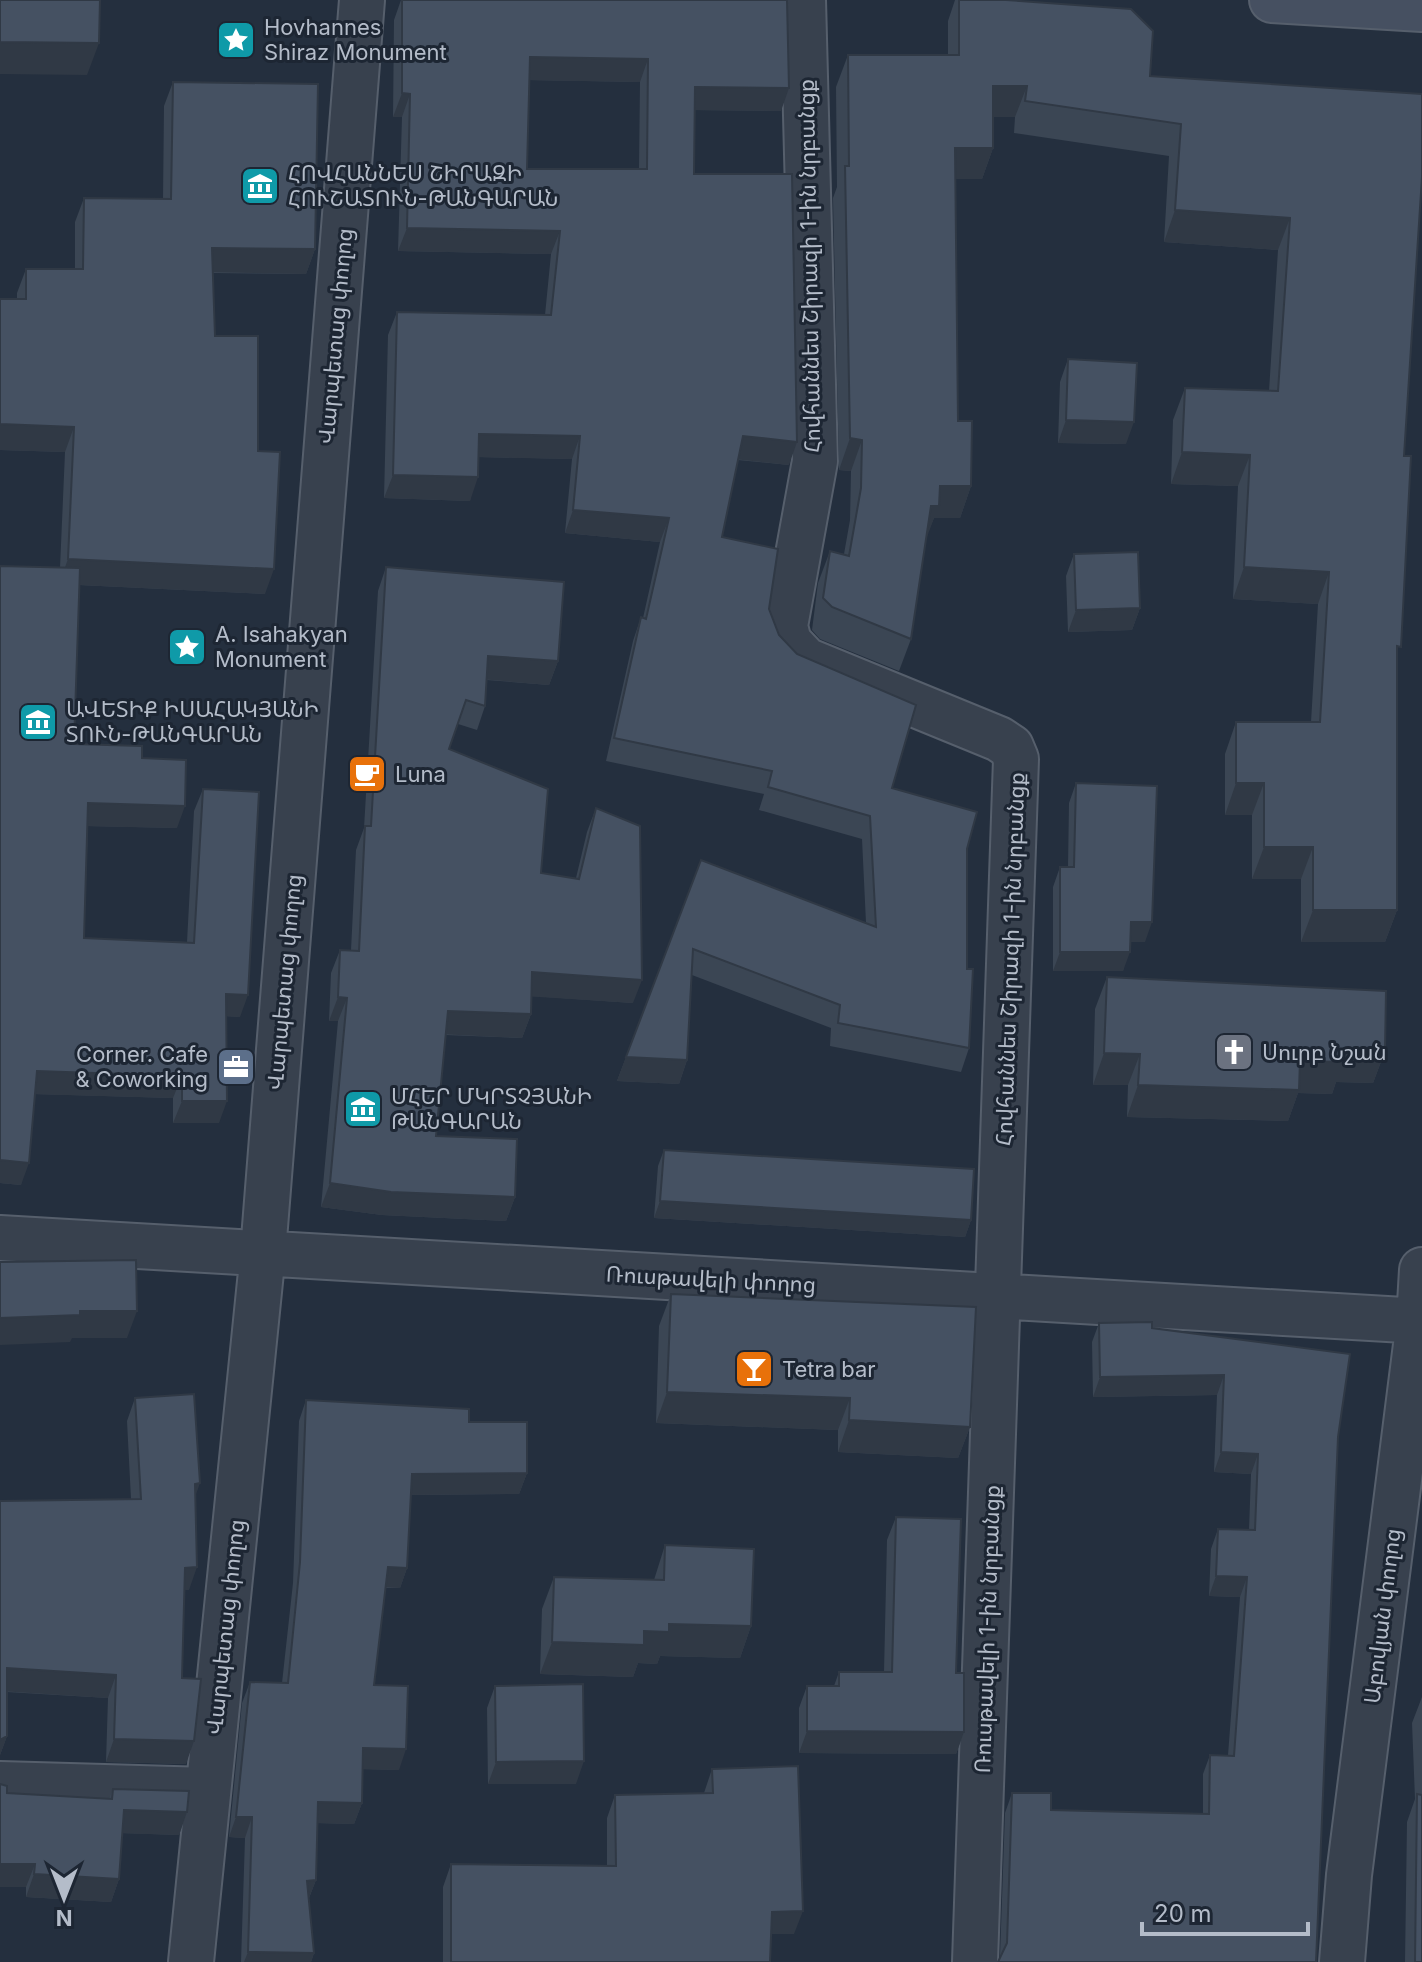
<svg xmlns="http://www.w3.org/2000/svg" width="1422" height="1962" font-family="Inter,'Noto Sans Armenian',sans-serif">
<rect width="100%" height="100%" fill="#242f3e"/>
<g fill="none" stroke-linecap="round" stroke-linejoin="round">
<g stroke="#565f6c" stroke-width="48">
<path id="street" d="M803 0 815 461 785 626 789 642 806 660 999 739 1011 747 1016 759 975 1962
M0 1238 1422 1321
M0 1784 208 1790
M191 1962 263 1252 362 0
M1342 1962 1349 1875 1419 1321 1422 1270"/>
</g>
<g stroke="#565f6c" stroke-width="48">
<path id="secondary" d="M1272 0 1422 9"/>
</g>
<use href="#street" stroke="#38414e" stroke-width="44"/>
<use href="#secondary" stroke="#465061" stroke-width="44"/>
</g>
<path fill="#3b4654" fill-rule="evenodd" d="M401 0H787L781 111 694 110V174L789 465 738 460 722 537 769 609 779 635 892 788 967 849V969L969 1048 961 1072 830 1046 831 1028 692 975 687 1060 679 1084 617 1081 701 860 866 923 862 839 759 810 764 794 606 761 633 641 641 617 643 618 660 542 565 533 572 459 479 457 470 501 384 498 388 335 397 312 545 315 551 254 398 251 402 117H393L394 20ZM529 80 640 82 639 169H527Z
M955 0H1006L1150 76 1422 94 1404 456 1397 658V910L1385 942H1301V879H1252V815H1225V754L1236 722H1311L1318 604 1233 599 1238 486 1171 484 1173 420 1185 388 1269 391 1278 250 1164 242 1169 156 1014 133 1015 117H993V148L982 179H955L958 421 971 486 960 518H934L926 537 911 639 899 671 820 639 812 630 818 583 830 551 844 554 850 520 851 471 839 470 833 198 837 187 836 87 848 55H948V21Z
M173 82 315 249 306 274 213 273 215 336 258 451 265 594 79 585 74 744 142 758 177 828 88 826 84 938 187 942 194 811 203 789 240 1017 226 1016 219 1123H173V1098L35 1094 21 1185 0 1183V566L60 568 65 452 0 450V299H17V293L26 269H75V222L84 198 163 199 164 106Z
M1068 359 1126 444 1058 443 1060 382Z
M1074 554 1140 608 1132 630 1068 632 1066 576Z
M386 567 558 661 549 685 487 680 485 706 477 730 458 724 449 749 541 873 576 878 587 832 596 808 633 1003 531 996V1014L522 1038 446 1035 436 1136 515 1197 506 1221 382 1215 321 1207 338 1021H329L331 973 340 950H351L356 850 364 828 378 591Z
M1076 783 1145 942H1130L1123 971H1053V887L1060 867H1068L1069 803Z
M1107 977 1385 1051 1373 1083 1336 1082 1332 1094 1298 1093 1288 1121 1127 1117 1128 1085H1093L1095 1009Z
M664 1150 971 1220 965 1237 654 1218 658 1166Z
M671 1294 970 1427 958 1458 838 1452V1430L656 1423 659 1326Z
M1099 1323 1152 1328 1338 1437 1316 1962 1000 1956 1005 1813 1012 1793 1051 1810 1203 1814V1774L1210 1755H1228L1240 1597 1209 1596 1211 1549 1218 1529 1249 1530 1251 1474 1214 1472 1217 1395 1093 1397 1092 1342Z
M135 1398 195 1496 189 1590H184L182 1678 186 1764 106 1762 108 1698 7 1692V1736L0 1755V1501L131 1499 127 1421Z
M306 1400 469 1422 527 1473 519 1494 411 1495 407 1568 400 1588H385L374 1685 399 1770 362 1769V1803L354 1824 317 1823 316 1880 309 1898 314 1953 311 1962H241L245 1838 229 1837 242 1703 250 1682 282 1683 293 1583 299 1421Z
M896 1517 956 1673 964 1732 956 1754 799 1753V1708L807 1686H834L839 1672H884L887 1540Z
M665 1545 751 1626 740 1658 660 1656 657 1664 638 1663 633 1677 540 1674 542 1609 554 1577 654 1580Z
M495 1686 576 1784H488L487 1708Z
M1422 1697V1962H1405L1407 1822 1415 1799 1412 1723Z
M712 1769 794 1934H771L770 1962H443V1887L451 1864 607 1865V1818L615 1795 704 1793Z
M113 1789 187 1812 179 1835 122 1833 119 1879 111 1902 26 1897V1887H0L7 1793 109 1799Z"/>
<path fill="#303945" d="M0 42 99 43 87 75 0 74Z
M530 57 648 59 640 82 521 80Z
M993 86H1027L1015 117H982Z
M695 87 789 88 781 111 686 110Z
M402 93 410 94 402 117H393Z
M955 148H993L982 179H943Z
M1175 210 1290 218 1278 250 1164 242Z
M407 228 560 231 551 254 398 251Z
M212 248 315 249 306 274 203 272Z
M1066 420 1134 422 1126 444 1058 443Z
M0 424 74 427 65 452 0 450Z
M479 434 580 436 572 459 471 457Z
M743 436 797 442 789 465 734 459Z
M850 438 862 440 851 471 839 470Z
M1182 452 1250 455 1238 486 1171 484Z
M393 475 478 477 470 501 384 498Z
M940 486H971L960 518H934L927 537H920Z
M573 510 669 518 660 542 565 533Z
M68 559 274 569 265 594 59 584Z
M1244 567 1329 572 1318 604 1233 599Z
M1140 608 1132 630 1068 632 1076 610Z
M488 656 558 661 549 685 480 679Z
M1236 783H1264L1252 815H1225Z
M88 803 185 806 177 828 80 826Z
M1264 847H1313L1301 879H1252Z
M1313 910H1397L1385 942H1301Z
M1131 922H1152L1145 942H1124Z
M1060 952H1130L1123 971H1053Z
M532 972 642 980 633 1003 524 996Z
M226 994 248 995 240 1017 218 1016Z
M338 997 347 998 338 1021H329Z
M448 1011 531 1014 522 1038 439 1034Z
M1344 1050 1385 1051 1373 1083 1336 1082 1332 1094 1298 1093 1288 1121 1127 1117 1138 1085 1300 1061Z
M1104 1053 1140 1054 1128 1085H1093Z
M626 1057 687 1060 679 1084 617 1081Z
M37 1071 182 1076 173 1098 29 1094Z
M182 1101H227L219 1123H173Z
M0 1160 29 1163 21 1185 0 1183Z
M330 1183 515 1197 506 1221 382 1215 321 1207Z
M660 1201 971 1220 965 1237 654 1218Z
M80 1311H137L127 1338H72L70 1342 0 1345V1318Z
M1224 1375 1217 1395 1093 1397 1100 1377Z
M667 1392 850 1398 838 1430 656 1423Z
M849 1420 970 1427 958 1458 838 1452Z
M1221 1452 1258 1454 1251 1474 1214 1472Z
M527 1473 519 1494 404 1495 412 1474Z
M200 1483 192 1506 195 1484Z
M197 1567 189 1590H177L185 1568Z
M388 1567 407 1568 400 1588 380 1587Z
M1216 1576 1247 1577 1240 1597 1209 1596Z
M669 1624 751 1626 740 1658 660 1656 657 1664 638 1663 633 1677 540 1674 552 1642 644 1631Z
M7 1668 116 1675 108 1698 0 1691Z
M807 1731 964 1732 956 1754 799 1753Z
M7 1736 0 1755V1740Z
M114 1739 194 1741 186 1764 106 1762Z
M363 1748 406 1749 399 1770 355 1769Z
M584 1761 576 1784H488L496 1762Z
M318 1802 362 1803 354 1824 310 1823Z
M124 1810 187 1812 179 1835 115 1833Z
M236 1817H252L245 1838 229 1837Z
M0 1864H35L26 1887H0Z
M34 1874 119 1879 111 1902 26 1897Z
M316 1880 308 1900 307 1881Z
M803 1911 794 1934H764L772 1912Z
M248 1952 314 1953 311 1962H244Z"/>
<path fill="#455162" stroke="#303945" stroke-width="2" fill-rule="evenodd" d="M0 0H100L99 43 0 42Z
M402 0H787L789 88 695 87 694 174H792L797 442 743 436 722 537 778 549 769 609 779 635 797 654 916 705 892 788 977 812 967 849V969H973L969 1048 838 1023 840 1005 693 949 687 1060 626 1057 701 860 876 927 870 816 768 787 772 771 614 738 641 617 646 619 669 518 573 510 580 436 479 434 478 477 393 475 397 312 551 315 560 231 407 228 410 94 402 93ZM530 57 648 59 647 169H527Z
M959 0H1006L1131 9 1153 31 1150 76 1422 94V177L1404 456H1411L1401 647 1397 646V910H1313V847H1264V783H1236V722H1320L1329 572 1244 567 1250 455 1182 452 1185 388 1278 391 1290 218 1175 210 1181 124 1025 101 1027 86H993V148H955L958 421H972L971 486H940L939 506H931L911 639 832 607 823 598 830 551 849 556 861 488 862 440 850 438 845 166H849L848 55H959Z
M173 82 318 84 315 249 212 248 215 336H258V451L280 452 274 569 68 559 74 427 0 424V299H26V269H83L84 198 171 199Z
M1068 359 1137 363 1134 422 1066 420Z
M1138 552 1140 608 1076 610 1074 554Z
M0 566 80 568 74 744 142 746V758L186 760 185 806 88 803 84 938 194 943 203 789 259 792 248 995 226 994 227 1101H182V1076L37 1071 29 1163 0 1160Z
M386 567 564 582 558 661 488 656 485 706 466 700 449 749 548 789 541 873 579 879 596 808 640 826 642 980 532 972 531 1014 448 1011 436 1136 517 1139 515 1197 391 1192 330 1183 347 998 338 997 340 950 359 951 365 826H371Z
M1076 783 1157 786 1152 922H1131L1130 952H1060V867H1074Z
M1107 977 1386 991 1385 1051 1344 1050V1062L1300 1061 1299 1090 1138 1085 1140 1054 1104 1053Z
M664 1150 974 1169 971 1220 660 1201Z
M136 1260 137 1311H80V1315L0 1318V1262Z
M671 1294 976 1307 970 1427 849 1420 850 1398 667 1392Z
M1152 1322V1328L1350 1354 1338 1437 1316 1962H998L1007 1943 1012 1793H1051V1810L1209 1814 1210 1755 1234 1756 1247 1577 1216 1576 1218 1529 1255 1530 1258 1454 1221 1452 1224 1375 1100 1377 1099 1323Z
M194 1394 200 1483 195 1484 197 1567 185 1568 182 1678 201 1679 194 1741 114 1739 116 1675 7 1668V1736L0 1740V1501L141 1499 135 1398Z
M306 1400 469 1409V1422H527V1473L412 1474 407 1568 388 1567 374 1685 408 1686 406 1749 363 1748 362 1803 318 1802 316 1880 307 1881 314 1953 248 1952 252 1817H236L250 1682 288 1683 300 1562Z
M896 1517 961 1519 956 1673H964V1732L807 1731V1686H839V1672H892Z
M665 1545 754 1549 751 1626 669 1624V1632L644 1631V1645L552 1642 554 1577 664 1580Z
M583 1684 584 1761 496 1762 495 1686Z
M798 1766 803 1911 772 1912 770 1962H451V1864L616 1866 615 1795 713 1793 712 1769Z
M0 1784 7 1786V1793L112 1799 113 1789 189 1791 187 1812 124 1810 119 1879 34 1874 35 1864H0Z
M1417 1794 1422 1795V1962H1415Z"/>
<defs>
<g id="sight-square" transform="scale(2)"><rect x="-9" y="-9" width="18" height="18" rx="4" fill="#0f9aa8" stroke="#1d2633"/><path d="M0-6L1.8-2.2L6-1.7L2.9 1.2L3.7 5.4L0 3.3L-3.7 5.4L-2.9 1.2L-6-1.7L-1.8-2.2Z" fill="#fff"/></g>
<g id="museum-square" transform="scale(2)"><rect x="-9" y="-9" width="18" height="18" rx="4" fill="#0f9aa8" stroke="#1d2633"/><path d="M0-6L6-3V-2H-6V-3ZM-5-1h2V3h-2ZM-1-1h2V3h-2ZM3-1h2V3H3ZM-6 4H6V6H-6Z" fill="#fff"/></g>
<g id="cafe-square" transform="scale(2)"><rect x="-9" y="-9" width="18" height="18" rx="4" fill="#e8710a" stroke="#1d2633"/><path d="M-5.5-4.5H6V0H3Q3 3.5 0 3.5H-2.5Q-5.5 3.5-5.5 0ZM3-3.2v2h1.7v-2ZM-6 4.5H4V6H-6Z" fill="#fff"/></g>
<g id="church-square" transform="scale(2)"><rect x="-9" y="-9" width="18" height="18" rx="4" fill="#6b7280" stroke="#1d2633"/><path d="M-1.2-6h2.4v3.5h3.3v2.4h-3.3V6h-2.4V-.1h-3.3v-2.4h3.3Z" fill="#fff"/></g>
<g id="office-square" transform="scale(2)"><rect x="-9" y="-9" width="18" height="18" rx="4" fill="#5c6f8a" stroke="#1d2633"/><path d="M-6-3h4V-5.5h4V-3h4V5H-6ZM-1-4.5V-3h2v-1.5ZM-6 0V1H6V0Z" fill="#fff"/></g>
<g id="bar-square" transform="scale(2)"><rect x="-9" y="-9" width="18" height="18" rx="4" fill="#e8710a" stroke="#1d2633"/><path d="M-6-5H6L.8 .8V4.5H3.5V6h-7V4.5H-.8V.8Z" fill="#fff"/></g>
</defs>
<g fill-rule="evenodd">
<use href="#sight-square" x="236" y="40"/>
<use href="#museum-square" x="260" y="186"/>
<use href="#sight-square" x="187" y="647"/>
<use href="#museum-square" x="38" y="722"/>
<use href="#cafe-square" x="367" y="774"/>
<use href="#church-square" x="1234" y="1052"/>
<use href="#office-square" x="236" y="1067"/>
<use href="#museum-square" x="363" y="1109"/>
<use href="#bar-square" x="754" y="1369"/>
</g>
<g text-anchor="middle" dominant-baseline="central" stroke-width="6" stroke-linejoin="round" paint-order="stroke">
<g font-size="22" fill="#b4bcc9" stroke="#1d2633" text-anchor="start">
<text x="264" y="27">Hovhannes<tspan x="264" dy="25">Shiraz Monument</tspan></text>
<text x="288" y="173">ՀՈՎՀԱՆՆԵՍ ՇԻՐԱԶԻ<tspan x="288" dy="25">ՀՈՒՇԱՏՈՒՆ-ԹԱՆԳԱՐԱՆ</tspan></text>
<text x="215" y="634">A. Isahakyan<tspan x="215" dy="25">Monument</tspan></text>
<text x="66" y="709">ԱՎԵՏԻՔ ԻՍԱՀԱԿՅԱՆԻ<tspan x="66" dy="25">ՏՈՒՆ-ԹԱՆԳԱՐԱՆ</tspan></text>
<text x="395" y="774">Luna</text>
<text x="1262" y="1052">Սուրբ Նշան</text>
<text x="208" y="1054" text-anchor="end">Corner. Cafe<tspan x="208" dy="25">&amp; Coworking</tspan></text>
<text x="391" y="1096">ՄՀԵՐ ՄԿՐՏՉՅԱՆԻ<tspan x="391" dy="25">ԹԱՆԳԱՐԱՆ</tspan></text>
<text x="782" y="1369">Tetra bar</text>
</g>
<g font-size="22" fill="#b4bcc9" stroke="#1d2633">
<text transform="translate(809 266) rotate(-91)">Հովհաննես Շիրազի 1-ին նրբանցք</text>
<text transform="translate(335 336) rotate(-85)">Վարպետաց փողոց</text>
<text transform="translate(1010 959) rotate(-88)">Հովհաննես Շիրազի 1-ին նրբանցք</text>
<text transform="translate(284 982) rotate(-85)">Վարպետաց փողոց</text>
<text transform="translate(711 1279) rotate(3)">Ռուսթավելի փողոց</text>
<text transform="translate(1382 1616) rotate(-83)">Աբովյան փողոց</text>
<text transform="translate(225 1627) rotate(-84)">Վարպետաց փողոց</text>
<text transform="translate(987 1629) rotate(-88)">Ռուսթավելի 1-ին նրբանցք</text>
</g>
</g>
<g transform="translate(64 1898) rotate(180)" stroke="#1d2633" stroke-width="6" paint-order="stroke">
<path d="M0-6L14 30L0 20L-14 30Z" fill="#b4bcc9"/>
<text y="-12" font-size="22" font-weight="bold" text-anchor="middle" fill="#b4bcc9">N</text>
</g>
<path d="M1142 1922v12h166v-12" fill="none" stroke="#b4bcc9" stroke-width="4"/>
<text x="1154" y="1922" font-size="24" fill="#b4bcc9" stroke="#1d2633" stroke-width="6" paint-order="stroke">20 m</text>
</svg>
